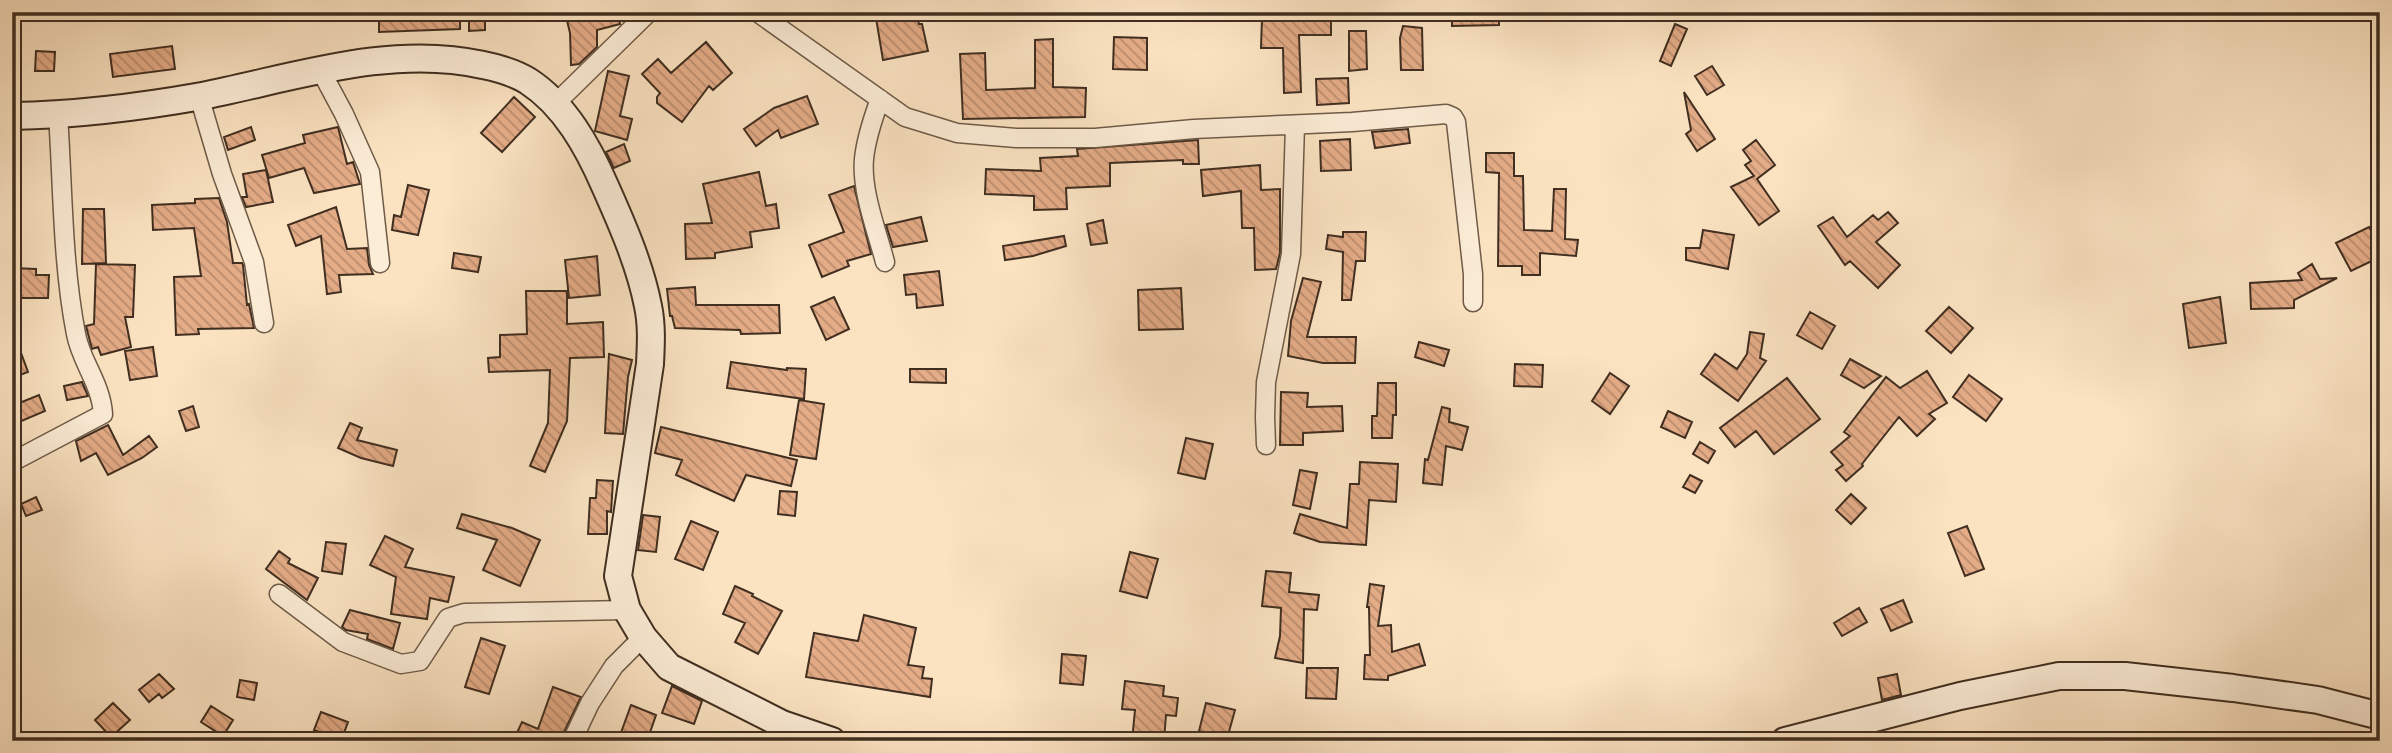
<svg xmlns="http://www.w3.org/2000/svg" width="2392" height="753" font-family="Cardo,serif">
<defs>
<pattern id="building-back-hatch" width="6" height="6" patternUnits="userSpaceOnUse" patternTransform="scale(1.75)"><rect width="6" height="6" fill="#e4ac87"/><path d="M-1 5l2 2M0 0l6 6M5-1l2 2" fill="none" stroke="#ba8c6e"/></pattern>
</defs>
<rect width="100%" height="100%" fill="#fbe3c2"/>
<filter id="stains"><feTurbulence type="fractalNoise" baseFrequency=".00286" numOctaves="4"/><feColorMatrix values="0 0 0 0 .2 0 0 0 0 .09 0 0 0 0 .02 0 0 0 .5 -.17"/></filter>
<radialGradient id="worn" r=".72"><stop offset=".6" stop-color="#630" stop-opacity="0"/><stop offset="1" stop-color="#630" stop-opacity=".3"/></radialGradient>
<path fill="url(#building-back-hatch)" stroke="#402e20" stroke-width="2" d="M379 12H460V29L379 32Z
M565 12H617L620 24 597 30V47L579 64 571 65 570 33Z
M897 12H915L919 24H922L928 51 883 60 876 18Z
M1452 12H1499V25L1452 26Z
M469 18H485V30L469 31Z
M1262 18H1331V35H1299L1301 92 1284 93 1283 48H1261Z
M1675 24 1687 29 1671 66 1660 61Z
M1403 26 1422 28 1423 70H1401L1400 38Z
M1349 31H1366L1367 69 1349 71Z
M1114 37 1147 38V70L1113 69Z
M1053 39V87L1086 88 1085 117 963 119 960 54 985 53 986 90 1035 88V40Z
M706 42 732 73 713 90 709 86 682 122 657 103V97L660 93 642 74 658 59 671 73Z
M172 46 175 69 113 77 110 54Z
M36 51 55 52 54 71H35Z
M1712 66 1724 85 1707 95 1695 76Z
M608 71 629 76 620 116 632 119 627 140 595 131Z
M1348 78 1349 103 1317 105 1316 79Z
M1684 92 1715 139 1697 151 1686 134 1691 130Z
M807 96 818 124 781 138 778 130 756 146 744 129 774 108Z
M514 97 535 117 502 152 481 133Z
M251 127 255 140 228 150 224 137Z
M338 127 347 164 353 162 360 184 314 193 304 168 269 178 262 155 305 143 303 135Z
M1408 129 1410 143 1375 148 1372 132Z
M1350 139 1351 170 1321 171 1320 141Z
M1198 140 1199 164H1183V160L1110 163V186L1066 188 1067 209 1034 210V196L985 194 986 169 1041 171 1040 158 1078 156 1077 149Z
M1756 140 1775 165 1757 179 1779 211 1759 225 1731 187 1754 176 1745 165 1751 161 1743 150Z
M624 144 630 161 614 168 606 152Z
M1486 153H1514V176H1523L1524 230 1552 231 1554 189H1566L1565 239 1578 240 1576 256 1540 253V275H1522V266H1498L1499 173 1486 172Z
M1260 165 1261 190 1280 189V253L1276 269 1255 270 1254 228H1242L1241 191 1203 196 1201 170Z
M266 170 273 202 246 207 242 197H247L243 174Z
M759 172 766 206 776 204 779 228 750 232 752 247 715 253V258L686 259 685 224 712 223 703 184Z
M408 185 429 190 418 235 392 230 394 215 401 217Z
M854 186 871 254 847 261 849 266 822 277 809 245 844 232 829 195Z
M219 198 227 222 233 263H242L243 265 247 305 249 304 254 328 198 329 199 334 176 335 174 277 201 276 194 228 153 230 152 205 195 203V199Z
M336 207 347 249 367 248 369 265 373 274 339 275 341 292 327 294 321 236 296 246 288 225Z
M83 209H104L106 263 82 264Z
M1888 212 1898 223 1876 242 1900 265 1878 288 1850 261 1845 265 1818 226 1833 217 1847 237 1873 215 1878 220Z
M921 217 927 241 893 247 886 225Z
M1103 220 1107 243 1091 245 1087 224Z
M2369 227 2380 246V257L2351 271 2336 243Z
M1703 230 1734 235 1728 269 1686 260V248H1700Z
M1343 232H1366L1365 261H1356L1351 300H1342L1343 252 1326 249 1328 235 1343 237Z
M1064 236 1066 246 1033 256 1005 260 1003 246Z
M454 253 481 257 478 272 452 268Z
M597 256 600 295 569 298 565 260Z
M96 264 135 265 133 317H125L131 347 101 355 98 347 92 349 86 326 94 324Z
M2312 264 2320 279 2337 278 2294 300V308L2251 309 2250 283 2302 280 2298 273Z
M12 268 36 269V275H49L48 298H12Z
M939 271 943 305 917 308 916 294 906 295 904 275Z
M1303 278 1321 282 1307 337H1356L1355 363H1323L1288 356 1291 321Z
M695 287 696 305H779L780 333 741 334 740 330 675 328 672 316H670L667 289Z
M1181 288 1183 329 1139 330 1138 290Z
M526 291H567V324L603 322 604 357 570 358 567 421 545 472 530 466 548 423 550 370 489 372 488 358 500 357V335L527 334Z
M834 297 849 329 826 340 811 307Z
M2220 297 2226 343 2189 348 2183 304Z
M1949 307 1973 328 1951 353 1926 331Z
M1810 312 1835 326 1822 349 1797 335Z
M1750 332 1764 334 1760 358 1766 361 1738 401 1701 374 1715 354 1737 369 1747 354Z
M12 334H14L28 372 12 378Z
M1419 342 1449 350 1444 366 1415 357Z
M153 347 157 376 130 380 125 351Z
M609 354 632 360 628 377 623 434 605 433Z
M1850 359 1881 376 1864 388 1841 375Z
M731 362 787 370V368L806 369 804 399 727 388Z
M1515 364 1543 365 1542 387 1514 386Z
M910 369H946V383L910 382Z
M1927 371 1947 403 1929 414 1935 419 1917 436 1899 417 1862 464 1863 466 1846 481 1836 470 1843 465 1831 452 1850 436 1844 432 1886 377 1900 388Z
M1610 373 1629 386 1610 414 1592 401Z
M1969 375 2002 399 1986 421 1953 397Z
M1787 378 1820 419 1774 454 1756 431 1735 447 1720 428Z
M82 382 88 396 67 400 64 386Z
M1378 383H1396V415H1393L1392 438H1372V416H1377Z
M1281 392 1308 393 1307 407 1342 406 1343 431 1303 433V445H1280Z
M39 395 45 411 12 425V406Z
M799 400 824 404 816 459 790 455Z
M193 406 199 427 186 431 179 411Z
M1442 407 1450 409 1449 422 1468 427 1462 450 1446 446 1442 485 1423 483 1425 459 1428 460Z
M1668 411 1692 422 1685 438 1661 427Z
M350 423 362 428 357 440 397 450 393 466 361 458 338 448Z
M108 425 123 455 149 436 157 447 142 458 108 475 96 453 81 461 76 441Z
M661 427 797 460 791 486 746 475 734 501 676 475 682 460 655 453Z
M1186 438 1213 444 1205 479 1178 473Z
M1700 442 1715 451 1708 463 1693 454Z
M1360 462 1398 464 1396 502 1369 500 1366 545 1320 542 1294 533 1300 514 1347 528 1350 484H1359Z
M1300 470 1317 473 1310 509 1293 505Z
M1690 475 1702 481 1695 493 1683 487Z
M597 480 613 481 611 512 607 511V534H588L590 498H596Z
M780 491 797 492 795 516 778 514Z
M1851 494 1866 508 1851 524 1836 510Z
M36 497 42 510 26 516 21 504Z
M462 514 512 528 540 540 520 586 483 570 497 540 457 528Z
M643 515 660 517 656 552 638 550Z
M691 521 718 532 703 570 675 559Z
M1967 526 1984 569 1965 576 1948 533Z
M385 536 413 549 405 567 454 577 448 602 430 598 427 619 391 614 396 577 370 565Z
M326 542 346 544 342 574 322 571Z
M279 551 290 559 288 563 318 578 307 600 266 569Z
M1130 552 1158 559 1147 598 1120 591Z
M1266 571 1291 573 1289 592 1319 595 1317 610 1304 609 1303 663 1275 658 1280 636 1281 608 1262 606Z
M1370 584 1384 586 1378 626 1391 625 1392 652 1419 644 1425 665 1388 676V680L1364 679 1365 655H1370L1369 607H1367Z
M735 586 753 594 752 596 782 611 758 654 735 642 745 623 723 614Z
M1903 600 1912 622 1891 631 1881 609Z
M1859 608 1867 622 1842 636 1834 623Z
M350 610 400 623 393 649 367 639 368 634 346 630 342 627Z
M864 615 916 628 908 665 924 667 922 678 932 679 930 697 806 677 814 633 858 641Z
M481 638 505 646 489 694 465 687Z
M1062 654 1086 656 1083 685 1060 683Z
M1307 668H1338L1336 699 1306 698Z
M159 674 174 689 162 698 159 694 149 702 139 690Z
M1897 674 1901 695 1882 700 1878 678Z
M240 680 257 683 254 700 237 697Z
M1125 681 1164 686 1163 696 1178 698 1176 716 1166 715 1164 741H1132L1135 710 1122 709Z
M672 686 702 701 694 724 662 713Z
M553 687 581 697 562 736 556 734 554 737 561 741H513L522 722 538 729Z
M113 703 130 720 111 737 95 720Z
M1206 703 1235 710 1227 739 1199 731Z
M631 705 656 715 647 741H618Z
M211 706 233 720 223 736 201 722Z
M321 712 348 722 341 741H315L322 733 314 730Z"/>
<g fill="none" stroke-linecap="round" stroke-linejoin="round">
<g stroke="#6f5b48" stroke-width="21">
<path id="street" d="M757 12 905 117 957 133 1016 138H1095L1194 129 1352 122 1446 114 1453 117 1456 122 1473 274V302
M321 71 344 114 370 172 380 263
M199 96 222 174 254 262 264 323
M880 99C873 118 866 139 864 159 861 191 877 231 885 262
M555 104 649 12
M1266 445 1265 417 1266 382 1291 254 1295 125
M12 462 103 414C101 383 81 362 76 334 62 262 63 187 58 115
M279 594 343 642 401 664 420 661 448 618 464 613 627 610
M572 741 590 703 614 666 643 637"/>
</g>
<g stroke="#402e20" stroke-width="30">
<path id="secondary" d="M12 116C75 115 140 107 202 96 293 78 390 44 483 65 498 68 515 73 528 81 565 105 588 147 605 186 622 224 640 265 648 306 652 325 651 344 650 364L618 576 627 610 643 637 669 667 782 724 832 741
M1785 741 1960 696 2059 676H2125L2233 688 2318 700 2380 716"/>
</g>
<use href="#street" stroke="#fcedd7" stroke-width="18"/>
<use href="#secondary" stroke="#fcedd7" stroke-width="26"/>
</g>
<rect width="2392" height="753" fill="none" stroke="#fbe3c2" stroke-width="42"/>
<rect x="14" y="14" width="2364" height="725" fill="none" stroke="#402e20" stroke-width="3.5"/>
<rect x="21" y="21" width="2350" height="711" fill="none" stroke="#402e20" stroke-width="2"/>
<rect width="100%" height="100%" filter="url(#stains)"/>
<rect width="100%" height="100%" fill="url(#worn)"/>
</svg>
